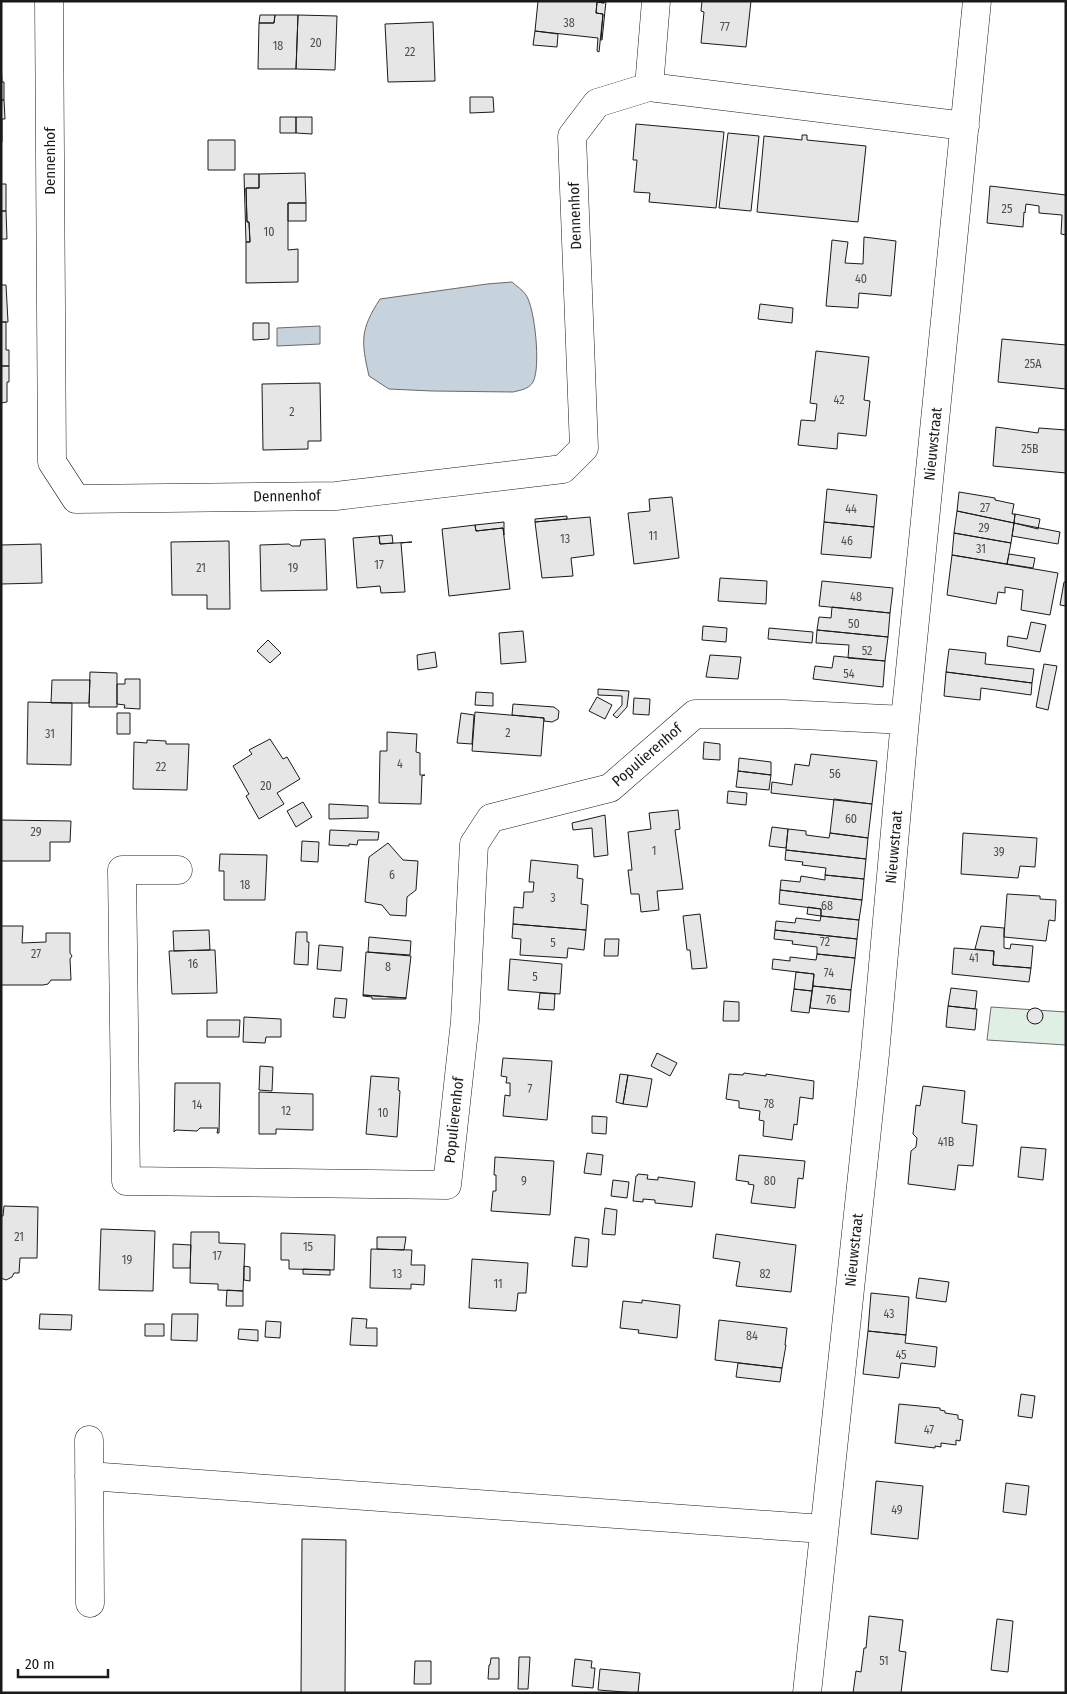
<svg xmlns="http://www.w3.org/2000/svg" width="1067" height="1694" font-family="'Fira Sans Condensed',sans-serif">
<rect width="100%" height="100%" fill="#fff"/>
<path fill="#e0efe3" stroke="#6a6a6a" d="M991 1007 1066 1012V1045L987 1040Z"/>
<path fill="#c6d2dc" stroke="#6a6a6a" d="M512 282C516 286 523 290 526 295 535 308 541 368 533 382 529 389 521 390 513 392L432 391 389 389 369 376C361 341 360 330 380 299L487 284Z
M320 326V344L277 346V328Z"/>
<path fill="#e6e6e6" stroke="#1a1a1a" d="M538 1H605L604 3 597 2 596 13 603 14 599 52 597 51 598 38 535 31Z
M605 1H606L602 40H601L603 14 596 13 597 2 604 3Z
M702 1H751L746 47 701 43 704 12 701 11Z
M260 15H275L274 23H259Z
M275 15H298L296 69H258L259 23H274Z
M298 15 337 16 335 70 296 69Z
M433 22 435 81 388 82 385 24Z
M535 31 558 34 557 47 533 45Z
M1 62 2 82H4V100H1Z
M470 97H493L494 112 470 113Z
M1 100H4L5 119H2V142H1Z
M280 117H296V133H280Z
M296 117H312V134L296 133Z
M636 124 724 132 716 208 649 202 650 193 634 192 637 160H633Z
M728 133 759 136 751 211 719 208Z
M802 135H807V140L866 146 858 222 757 212 764 136 802 140Z
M208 140H235V170H208Z
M305 173 306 203H288V250L298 249V282L246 283V242H250L249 222H247L246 188H259V174Z
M244 174H259V188H246L247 222H249L250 242H246Z
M1 184H6V211H1Z
M990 186 1066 195V235L1061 234 1062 215 1039 213V206L1026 204 1025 213 1024 212 1023 227 987 223Z
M288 203H306V221H288Z
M1 211H6L7 239H1Z
M864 237 896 241 891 296 859 293 858 308 826 306 832 240 848 242 845 263 863 264Z
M1 285H6L8 322H1Z
M760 304 793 308 792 323 758 319Z
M1 322H6V350H9V366H1Z
M253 323H269V339L253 340Z
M1002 339 1066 345V389L998 382Z
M816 351 869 357 864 400 870 401 866 436 838 433 837 449 798 445 801 420 815 421 817 404 810 403Z
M1 366H9V382H7V402L1 403Z
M320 383 321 441H308V449L263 450 262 384Z
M996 427 1038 433 1039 428 1066 430V473L993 466Z
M827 489 877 495 874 527 824 522Z
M959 492 995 498V500L1014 504 1012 514H1015L1014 523 957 511Z
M672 497 679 558 634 564 628 513 650 511 649 499Z
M957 511 1014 523 1011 543 954 533Z
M1015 514 1040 519 1038 529 1014 523Z
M567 516V519L535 522V519Z
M590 517 594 555 571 558 573 576 542 578 535 522Z
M504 522V535L503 528 476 531 475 525Z
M824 522 874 527 871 558 821 554Z
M1014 523 1060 532 1058 544 1012 536Z
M475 525 476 531 503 528 510 589 449 596 442 529Z
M954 533 1011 543 1007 564 952 555Z
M392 535 393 543 380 544 379 536Z
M379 536 380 544 412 542 401 543 405 592 381 593 380 586 357 588 353 538Z
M325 539 327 590 261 591 260 545 289 544 292 546H300L301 540Z
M229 541 230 609H207V595H172L171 542Z
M41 544 42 583 1 584V545Z
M1009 554 1035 558 1033 568 1007 564Z
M952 555 1058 573 1050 615 1021 610 1023 590 1005 587V593L998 592 996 604 947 595Z
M720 578 767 581 766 604 718 601Z
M822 581 893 588 890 613 819 606Z
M1064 582H1066V606L1060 605Z
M832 607 890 613 888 637 817 630 819 617 831 618Z
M1031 622 1046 625 1040 652 1007 646 1008 636 1027 639Z
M703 626 727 628 726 642 702 640Z
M769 628 813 632 812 643 768 639Z
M817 630 888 637 885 661 848 658 849 645 816 643Z
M523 631 526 662 501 664 499 633Z
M268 640 281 653 270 663 257 651Z
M949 649 986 653 985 664 1034 669 1032 683 946 672Z
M435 652 437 667 418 670 417 655Z
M710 655 741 657 738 679 706 677Z
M834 656 885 661 883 687 813 679 815 666 832 668Z
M1044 664 1057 666 1048 710 1036 707Z
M90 672 117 673V707H89Z
M946 672 1032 683 1031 695 981 688 980 700 944 696Z
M125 679H140V709L124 708 125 705 117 704V684H125Z
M52 680H90L89 703H51Z
M598 689 629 691 627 707 617 718 613 715 622 705V696L598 695Z
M476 692 493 693V706L475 705Z
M597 697 612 705 605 719 589 711Z
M634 698 650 699 649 715 633 714Z
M28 702 72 703 71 765 27 764Z
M513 704 554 707 559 711 558 719 552 722 544 721V718L512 715Z
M475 712 544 718 541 756 472 751Z
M117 713H130V734H117Z
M461 713 474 715 472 744 457 743Z
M387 732 417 734 416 752 420 753V775H425L422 776 421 804 379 803 380 751H387Z
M270 739 283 759 287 757 300 779 277 793 284 804 259 819 246 796 249 794 233 766 252 754 249 750Z
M147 740 166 741V744H189L187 790 133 789 134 742 147 743Z
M704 742 720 744V760L703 759Z
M811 754 877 761 872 804 771 793 772 782 792 785 795 764 809 766Z
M739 758 771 762V775L738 771Z
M738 771 771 775 769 790 736 787Z
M728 791 747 793 746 805 727 803Z
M834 799 872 804 868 838 830 833Z
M303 802 312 817 296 827 287 811Z
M329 804 368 806V818L329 819Z
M678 810 680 829 675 830 683 889 657 891 659 910 641 912 639 894H631L628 870H632L628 832 651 829 649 813Z
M605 815 608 855 594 857 592 828 573 830 572 823Z
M1 820 71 821 70 842H50V861H1Z
M772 827 788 829 786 848 769 846Z
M788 829 806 831V835L829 838 830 833 868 838 866 859 786 850Z
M330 830 379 832 378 840H358L357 845 349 844V846L329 845Z
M963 833 1037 838 1035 867 1020 866 1018 878 961 874Z
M302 841 319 842 318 862 301 861Z
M388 843 403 860 418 861 416 890 407 897 406 916 390 915 382 905 365 902 369 857Z
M786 850 866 859 864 879 825 875 826 868 802 865 803 862 785 860Z
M220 854 267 855 265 900H224V871H219Z
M531 860 578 865 577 878 583 879 581 904 588 905 586 930 513 924 514 907 523 908 524 892H533L534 882H529Z
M825 875 864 879 862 900 780 890 781 880 800 882 801 876 825 880Z
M780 890 862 900 859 920 821 916V909L779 904Z
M1007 894 1040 896V899L1056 900 1055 921 1049 920 1046 941 1004 937Z
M808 907 821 909V916L807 914Z
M700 914 707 968 692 969 690 950H687L683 916Z
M821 916 859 920 857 939 775 930 776 921 795 923 796 918 820 921Z
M513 924 586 930 584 950 568 948 567 958 520 955 521 939 512 938Z
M1 926H23L22 943 46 942V933H70V953L72 956 70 959 71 980H51L48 984 43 985H1Z
M981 926 1004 928V948L1010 949 1011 944 1033 946 1031 968 993 965 994 951 975 949Z
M209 930 210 950 174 951 173 931Z
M775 930 857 939 855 958 817 954V947L792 944 793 941 774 939Z
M296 932H307V942H309L308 965 294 964Z
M369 937 411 941 410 955 368 952Z
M605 939H619L618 956H604Z
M319 945 343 947 341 971 317 969Z
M954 948 994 951 993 965 1031 968 1029 982 952 974Z
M210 950H215L217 993 172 994 169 951Z
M366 952 411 956 406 998 363 995Z
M817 954 855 958 851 990 813 986 814 974 772 969 773 959 790 961V957L816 960Z
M510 959 562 964 560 994 508 990Z
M796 972 814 974 812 991 794 989Z
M813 986 851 990 849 1012 810 1008Z
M951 988 977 991 975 1009 948 1006Z
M794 989 812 991 809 1013 791 1011Z
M540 993 555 994 554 1010 538 1009Z
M363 995 406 998V999H372V997L363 996Z
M335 998 347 999 345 1018 333 1017Z
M724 1001 739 1002V1021H723Z
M948 1006 977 1009 975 1030 946 1027Z
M1027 1016a8 8 0 1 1 16 0a8 8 0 1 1-16 0Z
M244 1017 281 1019V1037H266L265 1043 243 1042Z
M207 1020H240L239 1037H207Z
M657 1053 677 1063 670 1076 651 1066Z
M503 1058 552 1061 547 1120 503 1116 505 1095 510 1096V1083H506L507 1077 501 1076Z
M260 1066 273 1067 272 1091 259 1090Z
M744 1073 766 1076V1074L814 1081 813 1099 800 1097 797 1125 794 1124 792 1140 763 1136 764 1121 759 1120 760 1111 739 1108V1101L726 1099 729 1074 743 1075Z
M620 1074 628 1075 623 1104 616 1102Z
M628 1075 652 1079 647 1107 623 1104Z
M371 1076 399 1078 398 1090 400 1091 397 1137 366 1134Z
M175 1083H220L219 1133H217L218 1128H200L197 1131 176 1130 174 1132Z
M923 1086 965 1091 962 1123 977 1125 973 1166 958 1165 955 1190 908 1184 911 1151 916 1147 917 1138 913 1134 916 1105 920 1106Z
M259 1092 313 1094V1130L276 1129V1134H259Z
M592 1116 607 1117 606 1134 592 1133Z
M1021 1147 1046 1149 1043 1180 1018 1177Z
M587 1153 603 1155 601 1175 584 1173Z
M739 1155 805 1161 803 1179 798 1178 795 1208 751 1203 754 1185 748 1184 749 1182 736 1180Z
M495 1157 554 1161 550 1215 491 1211 493 1191H496V1175H494Z
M638 1174 648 1175 647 1179 658 1180V1177L695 1182 692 1207 655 1203V1200L643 1199V1202L633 1201 636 1176H637Z
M613 1180 629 1182 627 1198 611 1196Z
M4 1206 38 1207 37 1258H20L19 1273H14L12 1277 6 1280 1 1278V1216H3Z
M605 1208 617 1210 615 1235 602 1234Z
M101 1229 155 1231 153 1291 99 1290Z
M191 1232H219V1243L245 1244 243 1291 218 1290V1284L190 1283Z
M281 1233 335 1235 334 1270 289 1269V1260H281Z
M716 1234 796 1245 791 1292 736 1286 740 1262 713 1258Z
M377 1237H406L404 1250 377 1249Z
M575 1237 589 1239 587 1267 572 1266Z
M173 1244 191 1245 190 1268H173Z
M371 1249 412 1250 411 1265H425L424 1285 411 1284V1289L370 1288Z
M472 1259 528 1263 526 1293H518L516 1311 469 1308Z
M244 1266 250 1267V1281L244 1280Z
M303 1269 330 1270V1275L303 1274Z
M919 1278 949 1282 946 1302 916 1298Z
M227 1290 243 1291V1306H226Z
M871 1293 909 1297 906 1335 868 1331Z
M642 1300 680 1305 677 1338 638 1333 639 1330 620 1328 623 1301 642 1303Z
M40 1314 72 1315 71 1330 39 1329Z
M172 1314H198L197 1341 171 1340Z
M352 1318 367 1319 366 1328H377V1346L350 1345Z
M719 1320 787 1328 785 1345H786L782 1368 715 1360Z
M266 1321 281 1322 280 1338 265 1337Z
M145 1324H164V1336H145Z
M239 1329 258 1330V1341L238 1339Z
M868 1331 906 1335 905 1343 937 1347 935 1367 901 1363 899 1378 863 1374Z
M738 1363 782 1368 780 1382 736 1377Z
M1021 1394 1035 1396 1032 1418 1018 1416Z
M899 1404 940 1408V1410L945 1411V1413L958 1415V1419L963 1420 960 1441 956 1440V1445L941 1443V1447L935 1446V1448L895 1443Z
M876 1481 923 1486 918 1539 871 1534Z
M1006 1483 1029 1486 1026 1515 1003 1512Z
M302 1539 346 1540 345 1693H301Z
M869 1616 903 1620 899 1651 906 1652 901 1693H853L856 1671 861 1672 864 1648H866Z
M997 1619 1013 1621 1008 1672 991 1670Z
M519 1657H530L528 1689H518Z
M491 1658H499V1679H488L489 1665H490Z
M575 1659 592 1661 591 1668H595L593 1688 572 1686Z
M415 1661H431V1684H414Z
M600 1669 640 1673 638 1693 598 1690Z"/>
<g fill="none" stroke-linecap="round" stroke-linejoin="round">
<g stroke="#1a1a1a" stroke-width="29">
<path id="minor" d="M49 1 52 462 76 499 336 496 563 469 584 448 572 136 597 103 649 87 965 126
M649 87 656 1
M178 870H122L126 1181 447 1185 465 1021 474 844 491 818 610 788 695 714H783L905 720
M89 1440 90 1603
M89 1476 823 1529
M807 1693 875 1054 905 720 977 1"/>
</g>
<use href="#minor" stroke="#fff" stroke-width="28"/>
</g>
<g text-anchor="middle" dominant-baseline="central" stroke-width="4" stroke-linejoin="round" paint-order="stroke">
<g font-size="12" fill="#4d4d4d">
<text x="569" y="23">38</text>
<text x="725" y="27">77</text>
<text x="316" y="43">20</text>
<text x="278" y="46">18</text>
<text x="410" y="52">22</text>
<text x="1007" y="209">25</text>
<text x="269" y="232">10</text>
<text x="861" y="279">40</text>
<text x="1033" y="364">25A</text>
<text x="839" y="400">42</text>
<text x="292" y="412">2</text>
<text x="1030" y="449">25B</text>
<text x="985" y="508">27</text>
<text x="851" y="509">44</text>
<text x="984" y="528">29</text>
<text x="653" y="536">11</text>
<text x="565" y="539">13</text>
<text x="847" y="541">46</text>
<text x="981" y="549">31</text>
<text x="379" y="565">17</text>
<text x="201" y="568">21</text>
<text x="293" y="568">19</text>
<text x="856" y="597">48</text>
<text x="854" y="624">50</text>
<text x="867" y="651">52</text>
<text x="849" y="674">54</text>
<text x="508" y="733">2</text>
<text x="50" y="734">31</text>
<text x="400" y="764">4</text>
<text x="161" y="767">22</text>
<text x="835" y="774">56</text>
<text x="266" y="786">20</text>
<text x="851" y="819">60</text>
<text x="36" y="832">29</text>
<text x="654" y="851">1</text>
<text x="999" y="852">39</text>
<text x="392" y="875">6</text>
<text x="245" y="885">18</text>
<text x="553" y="898">3</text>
<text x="827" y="906">68</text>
<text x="825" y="942">72</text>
<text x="553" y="943">5</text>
<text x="36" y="954">27</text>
<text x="974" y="958">41</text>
<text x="193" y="964">16</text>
<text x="388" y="967">8</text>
<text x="829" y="973">74</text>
<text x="535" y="977">5</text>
<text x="831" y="1000">76</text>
<text x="530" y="1089">7</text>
<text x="769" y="1104">78</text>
<text x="197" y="1105">14</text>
<text x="286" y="1111">12</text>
<text x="383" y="1113">10</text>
<text x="946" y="1142">41B</text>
<text x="524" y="1181">9</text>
<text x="770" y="1181">80</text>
<text x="19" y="1237">21</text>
<text x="308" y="1247">15</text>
<text x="217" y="1256">17</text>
<text x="127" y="1260">19</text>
<text x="397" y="1274">13</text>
<text x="765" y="1274">82</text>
<text x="498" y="1284">11</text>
<text x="889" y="1314">43</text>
<text x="752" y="1336">84</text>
<text x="901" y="1355">45</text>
<text x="929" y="1430">47</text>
<text x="897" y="1510">49</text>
<text x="884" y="1661">51</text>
</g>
<g font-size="15" fill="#1a1a1a" stroke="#fff">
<text transform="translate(50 161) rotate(-90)">Dennenhof</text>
<text transform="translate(575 216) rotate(-92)">Dennenhof</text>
<text transform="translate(933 444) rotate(-84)">Nieuwstraat</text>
<text transform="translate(287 496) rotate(-1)">Dennenhof</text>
<text transform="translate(647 755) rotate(-41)">Populierenhof</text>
<text transform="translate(894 847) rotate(-85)">Nieuwstraat</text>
<text transform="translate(454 1120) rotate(-84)">Populierenhof</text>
<text transform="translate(854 1250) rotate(-84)">Nieuwstraat</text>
</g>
</g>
<rect width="1067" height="1694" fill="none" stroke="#1a1a1a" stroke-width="5"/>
<path d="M18 1669v8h90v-8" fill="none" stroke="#1a1a1a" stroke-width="2.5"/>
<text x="25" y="1669" font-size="15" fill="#1a1a1a" stroke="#ffffff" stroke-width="4" paint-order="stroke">20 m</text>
</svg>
